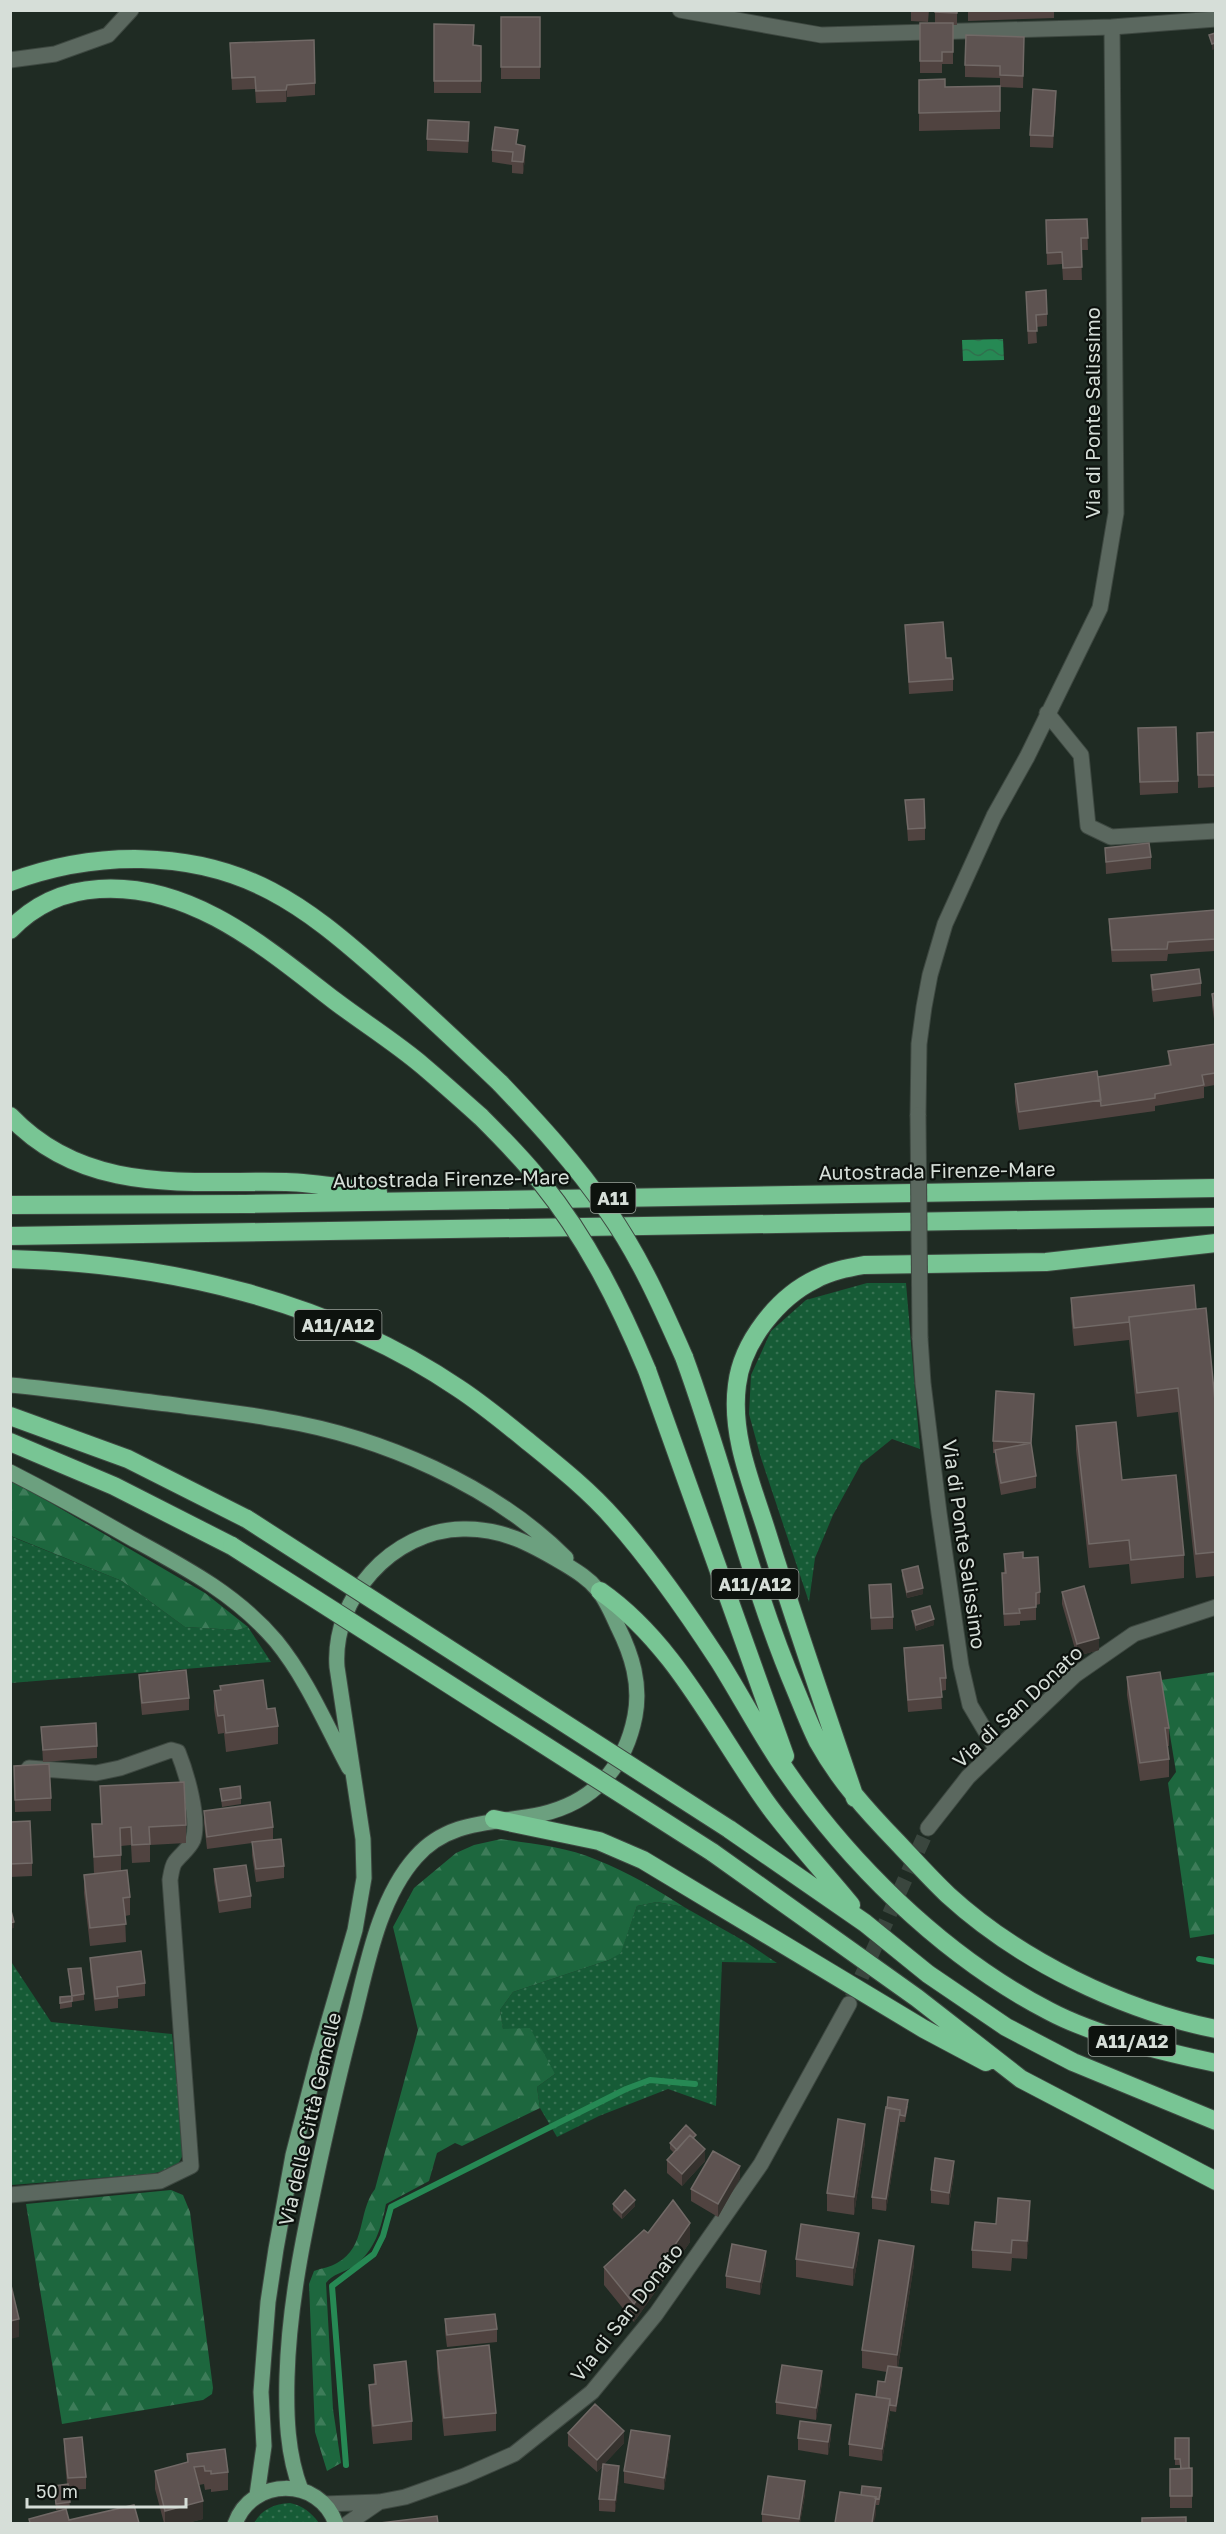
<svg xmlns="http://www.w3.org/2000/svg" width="1226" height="2534" font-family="'Golos Text',sans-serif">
<defs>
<pattern id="grass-dots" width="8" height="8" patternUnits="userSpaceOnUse" patternTransform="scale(1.5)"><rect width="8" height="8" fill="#165b36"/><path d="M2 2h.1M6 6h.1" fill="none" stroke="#377252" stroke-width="1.8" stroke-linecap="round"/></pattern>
<pattern id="forest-firs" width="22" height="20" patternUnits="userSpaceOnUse" patternTransform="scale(1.5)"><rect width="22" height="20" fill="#1d673e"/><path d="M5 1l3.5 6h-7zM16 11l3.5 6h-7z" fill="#3d7c59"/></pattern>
<pattern id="water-waves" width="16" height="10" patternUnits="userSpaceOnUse" patternTransform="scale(1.5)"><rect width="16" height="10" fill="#268954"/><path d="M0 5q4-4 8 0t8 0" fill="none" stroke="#2f704d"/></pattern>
</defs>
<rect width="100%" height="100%" fill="#1f2b23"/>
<path fill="url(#grass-dots)" d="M867 1283H906L920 1449 892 1439 861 1464 833 1515 815 1558 809 1602 761 1458 749 1414 751 1375 771 1331 806 1300Z
M10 1536 122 1581 185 1627 237 1630 248 1627 271 1662 11 1683Z
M657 1902 684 1907 744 1941 777 1963 722 1962 716 2106 668 2089 599 2116 557 2137 540 2108 537 2087 555 2074 503 2030 500 2010 513 1992 609 1960 621 1952 637 1906Z
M10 1960 51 2022 172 2034 184 2153 176 2168 151 2174 11 2185Z
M290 2503C303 2506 311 2512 319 2523H254C262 2509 274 2504 290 2503Z"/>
<path fill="url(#forest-firs)" d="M10 1479 205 1593 248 1627 237 1630 185 1627 122 1581 11 1536Z
M1215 1672V1934L1190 1938 1168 1783 1176 1772 1161 1680Z
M501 1839C533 1844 567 1847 597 1860 628 1872 656 1889 684 1907L657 1902 637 1906 621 1953 609 1960 513 1992 500 2010 503 2029 530 2028 555 2074 537 2087 540 2108 462 2146 455 2143 437 2153 429 2181 386 2204C381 2228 375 2251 354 2266 345 2272 332 2274 326 2283L333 2409 341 2463 327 2471 315 2432 309 2284 314 2271C322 2268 331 2267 337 2263 367 2246 357 2213 375 2189L418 2030 393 1927 414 1888 456 1853 474 1845Z
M171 2190 183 2195 190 2212 213 2388 212 2394 203 2400 62 2424 26 2204Z"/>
<path fill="url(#water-waves)" d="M1003 339 1004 360 963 361 962 340Z"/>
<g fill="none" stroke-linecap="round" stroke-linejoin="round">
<path stroke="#268954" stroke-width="6" d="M1199 1959 1216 1962
M346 2465 332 2286 374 2254 383 2236 391 2207 626 2089 650 2080 695 2084"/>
<path stroke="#3a463e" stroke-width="15" stroke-dasharray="15 8" stroke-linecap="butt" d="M852 1998 928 1828"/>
<g stroke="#3e4841" stroke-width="17">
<path id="minor" d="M680 10 821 35 1112 27
M10 60 55 54 108 35 131 10
M1047 713 1081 755 1088 826 1111 837 1216 831
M918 1115 919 1044 924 1007 930 975 945 924 994 816 1027 757 1100 608 1116 513 1112 27 1216 19
M920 1338 923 1383 939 1513 961 1666 970 1705 996 1749
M928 1828 968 1777 1075 1675 1134 1634 1216 1607
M10 2195 160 2181 191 2166 170 1880C171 1874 172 1866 175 1862 181 1854 189 1849 193 1840 200 1818 186 1772 178 1752L171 1750 120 1768 96 1773 29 1768
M324 2504 379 2502 405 2497 464 2476 514 2454 592 2392 656 2314 761 2164 849 2004
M347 2524 379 2502"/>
</g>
<g stroke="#3e4841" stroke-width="17">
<path id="primary" d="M10 1385C63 1390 116 1398 168 1404 205 1409 243 1413 280 1420 381 1437 493 1485 566 1558
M10 1472C51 1493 91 1515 131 1538 184 1567 236 1594 276 1641 307 1679 326 1725 349 1768
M257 2495 264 2446 261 2392 268 2302 276 2249 293 2155 318 2058 355 1930 364 1878 363 1839 337 1667C332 1598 392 1530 463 1529 502 1528 531 1544 563 1563 576 1571 588 1578 597 1589 606 1599 612 1614 618 1627 632 1655 641 1684 635 1716 625 1768 593 1802 542 1814 498 1824 450 1818 416 1857 379 1898 367 1965 354 2017 341 2065 330 2114 319 2164 304 2234 289 2304 287 2377 286 2415 287 2454 301 2490
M235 2524C251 2477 320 2476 336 2524"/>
</g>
<g stroke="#3e4841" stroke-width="20">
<path id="motorway" d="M10 882C93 851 191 849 271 891 309 911 341 938 373 966 417 1004 458 1043 500 1083
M10 930C34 905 64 891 99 889 192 883 266 948 335 1001 364 1023 396 1043 423 1066 443 1083 462 1100 481 1117
M10 1116C86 1196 188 1180 286 1182 317 1183 347 1189 378 1192
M10 1205 245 1204 1216 1188
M10 1236 1216 1217
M10 1259C166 1263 328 1300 458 1388 481 1403 503 1421 525 1439 556 1464 589 1490 615 1520 654 1564 687 1612 719 1661 739 1693 757 1727 778 1759 844 1859 941 1955 1049 2011 1096 2036 1163 2052 1216 2063
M684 1357C725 1468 750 1583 796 1691 803 1708 810 1726 818 1742 839 1780 867 1811 897 1842 914 1860 930 1878 948 1895 1019 1960 1121 2010 1216 2029
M647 1370 785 1756
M10 1416 128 1459 247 1519
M10 1442 114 1486 232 1546
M600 1591C676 1644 716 1733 769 1806 794 1840 824 1872 851 1905
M855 1798C826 1712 796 1626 769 1539 754 1489 730 1438 737 1385 742 1342 778 1297 816 1279 831 1271 847 1268 864 1265L1046 1262 1216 1243
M494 1819 599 1841 643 1860 924 2029 986 2062
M729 1829 865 1923 928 1974 1006 2027 1073 2062 1216 2121
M712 1852 917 1998 1021 2079 1216 2181"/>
</g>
<use href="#minor" stroke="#5b685f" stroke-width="15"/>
<use href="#primary" stroke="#6ca07f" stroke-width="15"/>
<use href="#motorway" stroke="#78c594" stroke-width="18"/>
<g stroke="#3e4841" stroke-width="17" stroke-linecap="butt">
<path id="minor-bridge" d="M918 1115 920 1338"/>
</g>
<g stroke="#3e4841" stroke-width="20" stroke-linecap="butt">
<path id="motorway-bridge" d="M500 1083C538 1123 576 1164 607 1210 639 1255 662 1307 684 1357
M481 1117C502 1138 523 1159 541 1182 587 1239 619 1303 647 1370
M247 1519 729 1829
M232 1546 712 1852"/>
</g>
<use href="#minor-bridge" stroke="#5b685f" stroke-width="15"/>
<use href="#motorway-bridge" stroke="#78c594" stroke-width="18"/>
</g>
<path fill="#504340" d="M911 10H929L928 22 911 21Z
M935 10H957V25H953V64H942V73H920V23H935Z
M968 10H1054V18L968 21Z
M501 17H540V79H501Z
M434 24 474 45 481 46V93H434Z
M230 43 315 83V95L287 97 286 102 256 103 255 89 232 90Z
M1024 49 1023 88 1000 87V78L965 77V65Z
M919 80 945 87 1000 86V129L919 131Z
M1056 103 1053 148 1030 147V135Z
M469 134 468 153 427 151V139Z
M518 145 525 158 523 174 512 173V165L492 162V150Z
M1087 219 1088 250H1081L1082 280H1063L1062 264 1047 265 1046 220Z
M1026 292 1047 314V326L1036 327 1037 343 1028 344Z
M905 625 946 658 953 679V691L909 694Z
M1215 732V787L1198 788 1197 733Z
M1138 740 1178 781V793L1140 795Z
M905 800 925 828V840L908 841Z
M1105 848 1151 857V869L1106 874Z
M1215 910V951L1168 954 1167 961 1112 962 1109 931V919Z
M1151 975 1201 983V996L1153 1002 1151 987Z
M1215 993V1025L1212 1006V994Z
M1215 1044V1085L1204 1087V1098L1155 1106V1111L1019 1130 1015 1102V1084L1098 1077 1169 1066 1168 1051Z
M1071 1298 1196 1309 1215 1401V1576L1196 1578 1178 1412 1137 1417 1129 1340 1074 1346 1071 1316Z
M1034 1406 1031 1447 1036 1476V1488L1001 1495 995 1462V1453H993V1441Z
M1076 1426 1184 1555V1578L1131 1584 1129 1564 1089 1568 1076 1450Z
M1004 1554 1023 1558 1040 1592V1604L1036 1605V1620L1020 1621V1625L1004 1626 1002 1585V1573H1004Z
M902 1570 923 1594 907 1598 902 1576Z
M869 1585 893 1617V1629L871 1630Z
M1062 1592 1099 1650 1077 1656 1062 1604Z
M912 1611 934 1625 916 1631 912 1617Z
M904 1648 946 1678V1690L941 1691 942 1709 908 1712 904 1661Z
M139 1675 189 1698V1710L142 1715 139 1687Z
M1127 1677 1169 1728V1746H1168L1169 1759V1777L1140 1781 1127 1695Z
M214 1691 267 1709 278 1726V1744L226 1752 224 1733 218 1734 214 1709Z
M41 1727 97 1746V1758L43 1762Z
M14 1766 51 1798V1811L15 1812Z
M100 1786 186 1825V1843L150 1845V1862L132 1863 131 1845 121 1846V1871L130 1897V1915L125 1916 126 1942 90 1946 84 1893V1875L94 1874 92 1824H101Z
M220 1789 241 1798V1804L222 1807Z
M204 1811 273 1827V1840L284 1866V1878L256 1882 252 1855V1843L207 1849 204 1823Z
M10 1822 32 1863V1876L10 1877Z
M214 1869 251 1896V1908L219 1913 214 1881Z
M90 1958 145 1983V1996L118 1999V2008L95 2011 90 1970Z
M68 1969 84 1994V2000L72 2002V2007L60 2009V1997L71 1996Z
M908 2106 905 2122H900L886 2211 872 2209V2197L886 2107Z
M696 2141 705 2161 682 2186 667 2173V2160L674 2153 670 2149V2143Z
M865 2142 854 2215 827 2211V2193Z
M954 2174 949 2205 931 2203V2190Z
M740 2178 718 2217 691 2201V2189Z
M613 2204 635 2206 622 2219 613 2210Z
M1030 2219 1027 2259 1012 2258 1011 2271 972 2268V2250L996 2224Z
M648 2233 690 2242 634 2322 604 2285V2267Z
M859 2251 853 2286 796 2277V2259Z
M766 2263 760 2295 726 2288V2276Z
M914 2264 898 2367 902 2374 896 2412 890 2411 882 2461 849 2456V2444L885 2382 887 2372 862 2368V2350Z
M445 2319 497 2329V2342L447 2347 445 2332Z
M437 2351 496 2413V2431L444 2436 437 2369Z
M374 2365 412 2421V2440L373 2444 369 2403V2385L374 2384Z
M822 2383 816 2420 776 2414V2402Z
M568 2433 624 2443 604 2464 619 2478 615 2512 599 2511V2499L603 2466 597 2472 568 2446Z
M831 2437 828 2455 798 2450V2438Z
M1175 2438 1189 2468H1192V2508H1170V2469H1180V2465H1175Z
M64 2439 86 2477V2489L68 2490 70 2508 56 2510 54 2486 67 2484 64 2451Z
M670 2448 664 2490 624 2483V2471Z
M187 2454 228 2472V2490L211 2492V2489L205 2490 204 2484 199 2485 203 2519 187 2523H164L155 2489V2471L187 2463Z
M805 2494 800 2523H762V2514Z
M861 2495H881L879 2505H876V2515Z"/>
<path fill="#36322e" d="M1215 43V49L1212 50V44Z
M287 85V97L286 102V90Z
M1056 91V103L1053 148V136Z
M525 146V158L523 174V162Z
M1034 1394V1406L1031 1456V1443Z
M923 1588V1594L907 1598V1592Z
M934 1619V1625L916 1631V1625Z
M1099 1638V1650L1077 1656V1644Z
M14 1922V1928L10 1929V1923Z
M900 2110V2122L886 2211V2199Z
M865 2124V2142L854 2215V2197Z
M705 2149V2161L682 2186V2174Z
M954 2161V2174L949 2205V2193Z
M740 2166V2178L718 2217V2204Z
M635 2200V2206L622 2219V2213Z
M1030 2201V2219L1027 2259V2241Z
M690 2223V2242L634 2322V2304Z
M859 2233V2251L853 2286V2268Z
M914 2246V2264L897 2373V2355Z
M766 2251V2263L760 2295V2282Z
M19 2319V2337L10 2339V2321Z
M902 2368V2374L896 2412V2406Z
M822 2371V2383L816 2420V2408Z
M890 2399V2411L882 2461V2449Z
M831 2425V2437L828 2455V2442Z
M624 2431V2443L597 2472V2460Z
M670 2436V2448L664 2490V2478Z
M619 2466V2478L615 2512V2500Z
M805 2481V2494L800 2523H799Z
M876 2497V2515L874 2523H872Z
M203 2501V2519L187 2523H165V2511Z"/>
<path fill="#5e5351" stroke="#716966" stroke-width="1.5" d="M935 10H957V13L935 12Z
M501 17H540V67H501Z
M920 23H953V52H942V61H920Z
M434 24 474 25 473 45 481 46V81H434Z
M1215 33V43L1212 44 1209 35Z
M966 35 1024 37 1023 76 1000 75V66L965 65Z
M314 40 315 83 287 85 286 90 256 91 255 77 232 78 230 43Z
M945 79V87L1000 86V111L919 113V80Z
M1033 89 1056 91 1053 136 1030 135Z
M428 120 469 122 468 141 427 139Z
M495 127 518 130 516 144 525 146 523 162 512 161 513 152 492 150Z
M1087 219 1088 238H1081L1082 267 1063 268 1062 252 1047 253 1046 220Z
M1046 290 1047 314 1036 315 1037 331H1028L1026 292Z
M943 622 946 658H951L953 679 909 682 905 625Z
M1176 727 1178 781 1140 782 1138 728Z
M1215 732V775H1198L1197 733Z
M924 799 925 828 908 829 905 800Z
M1149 843 1151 857 1106 862 1105 848Z
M1215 910V939L1168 942 1167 949 1112 950 1109 919Z
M1199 969 1201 983 1153 990 1151 975Z
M1215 993V1013L1212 994Z
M1215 1044V1073L1202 1075 1204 1085 1155 1094V1098L1101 1106 1098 1077 1171 1065 1168 1051Z
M1097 1071 1101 1100 1019 1112 1015 1084Z
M1194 1285 1196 1309 1129 1317V1322L1074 1328 1071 1298Z
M1206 1308 1215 1401V1552L1196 1554 1178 1388 1137 1393 1129 1317Z
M996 1391 1034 1394 1031 1443 993 1441Z
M1116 1422 1122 1480 1176 1475 1184 1555 1131 1560 1129 1540 1089 1544 1076 1426Z
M1031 1443 1036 1476 1001 1483 995 1450Z
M1023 1552V1558L1038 1557 1040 1592 1036 1593V1607L1019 1609 1020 1613 1004 1614 1002 1573H1006L1004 1554Z
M918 1566 923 1588 907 1592 902 1570Z
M891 1584 893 1617 871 1618 869 1585Z
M1084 1586 1099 1638 1077 1644 1062 1592Z
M930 1606 934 1619 916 1625 912 1611Z
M943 1645 946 1678H940L942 1697 908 1700 904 1648Z
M186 1670 189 1698 142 1703 139 1675Z
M1160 1672 1169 1728H1165L1169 1759 1140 1763 1127 1677Z
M263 1680 267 1709 275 1708 278 1726 226 1733 224 1715 218 1716 214 1691 221 1690 220 1686Z
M96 1723 97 1746 43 1750 41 1727Z
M49 1764 51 1798 15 1800 14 1766Z
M184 1782 186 1825 149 1827 150 1844 132 1845 131 1827 120 1828 121 1855 94 1857 92 1824H102L100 1786Z
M240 1786 241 1798 222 1801 220 1789Z
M270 1802 273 1827 207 1837 204 1811Z
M30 1821 32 1863 10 1864V1822Z
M281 1839 284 1866 256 1869 252 1842Z
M246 1865 251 1896 219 1901 214 1869Z
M127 1870 130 1897 123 1898 126 1924 90 1928 84 1875Z
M10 1907 14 1922 10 1923Z
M141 1951 145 1983 117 1987 118 1996 95 1999 90 1958Z
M81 1968 84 1994 72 1996V2001L60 2003V1997L72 1996 68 1969Z
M888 2097 908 2100 905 2116 900 2115V2110L887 2108Z
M886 2107 900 2110 886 2199 872 2197Z
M838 2119 865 2124 854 2197 827 2193Z
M686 2125 696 2135 693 2138 690 2135 677 2150 670 2143Z
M690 2135 705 2149 682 2174 667 2160Z
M713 2151 740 2166 718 2204 691 2189Z
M935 2158 954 2161 949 2193 931 2190Z
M625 2190 635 2200 622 2213 613 2204Z
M998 2198 1030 2201 1027 2241 1012 2240 1011 2253 972 2250 975 2222 996 2224Z
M673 2200 690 2223 634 2304 604 2267 644 2230 648 2233Z
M801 2224 859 2233 853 2268 796 2259Z
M879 2240 914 2246 897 2355 862 2350Z
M732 2244 766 2251 760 2282 726 2276Z
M10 2281 19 2319 10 2321Z
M495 2314 497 2329 447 2335 445 2319Z
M489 2345 496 2413 444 2418 437 2351Z
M406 2361 412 2421 373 2426 369 2385 376 2384 374 2365Z
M782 2365 822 2371 816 2408 776 2402Z
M888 2366 902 2368 896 2406 890 2405V2399L876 2397 878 2381 885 2382Z
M856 2394 890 2399 882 2449 849 2444Z
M595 2404 624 2431 597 2460 568 2433Z
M800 2421 831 2425 828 2442 798 2438Z
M631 2430 670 2436 664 2478 624 2471Z
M82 2437 86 2477 68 2478 64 2439Z
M1175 2438H1189V2468L1181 2469 1180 2459H1175Z
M225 2449 228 2472 211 2474V2471H205L204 2466 194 2467 203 2501 165 2511 155 2471 188 2462 187 2454Z
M603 2464 619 2466 615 2500 599 2499Z
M1192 2468V2496H1170V2469Z
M768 2476 805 2481 799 2519 762 2514Z
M68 2484 70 2502 56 2504 54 2486Z
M862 2486 881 2488 879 2499 875 2498 876 2497 861 2495Z
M840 2492 876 2497 872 2523H835Z
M134 2505 139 2523H30L29 2519 66 2509 69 2520Z
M437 2516 438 2523H380Z
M1186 2517V2523H1142V2518Z"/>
<g text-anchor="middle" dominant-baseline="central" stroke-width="4.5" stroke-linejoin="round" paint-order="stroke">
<g fill="#0d120e" stroke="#9aa19b" stroke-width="1.5">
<rect x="590.5" y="1183" width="45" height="30" rx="4.5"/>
<rect x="294.5" y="1310" width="87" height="30" rx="4.5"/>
<rect x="711.5" y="1569" width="87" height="30" rx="4.5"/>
<rect x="1088.5" y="2026" width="87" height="30" rx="4.5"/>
</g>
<g font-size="18" font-weight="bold" fill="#d6ded8">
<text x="613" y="1198">A11</text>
<text x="338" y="1325">A11/A12</text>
<text x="755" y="1584">A11/A12</text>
<text x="1132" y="2041">A11/A12</text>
</g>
<g font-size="20" fill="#d6ded8" stroke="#0d120e">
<text transform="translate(1092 413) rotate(-90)">Via di Ponte Salissimo</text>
<text transform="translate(937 1170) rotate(-1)">Autostrada Firenze-Mare</text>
<text transform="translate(451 1178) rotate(-1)">Autostrada Firenze-Mare</text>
<text transform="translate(965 1544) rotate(82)">Via di Ponte Salissimo</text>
<text transform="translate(1017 1706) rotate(-43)">Via di San Donato</text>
<text transform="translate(309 2119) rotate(-77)">Via delle Città Gemelle</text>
<text transform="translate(626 2312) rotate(-52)">Via di San Donato</text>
</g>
</g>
<rect width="1226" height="2534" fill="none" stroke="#d6ded8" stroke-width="24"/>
<path d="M27 2498v9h159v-9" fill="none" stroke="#d6ded8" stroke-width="3"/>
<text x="36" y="2498" font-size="18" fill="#d6ded8" stroke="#0d120e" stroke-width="4.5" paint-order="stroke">50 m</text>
</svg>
